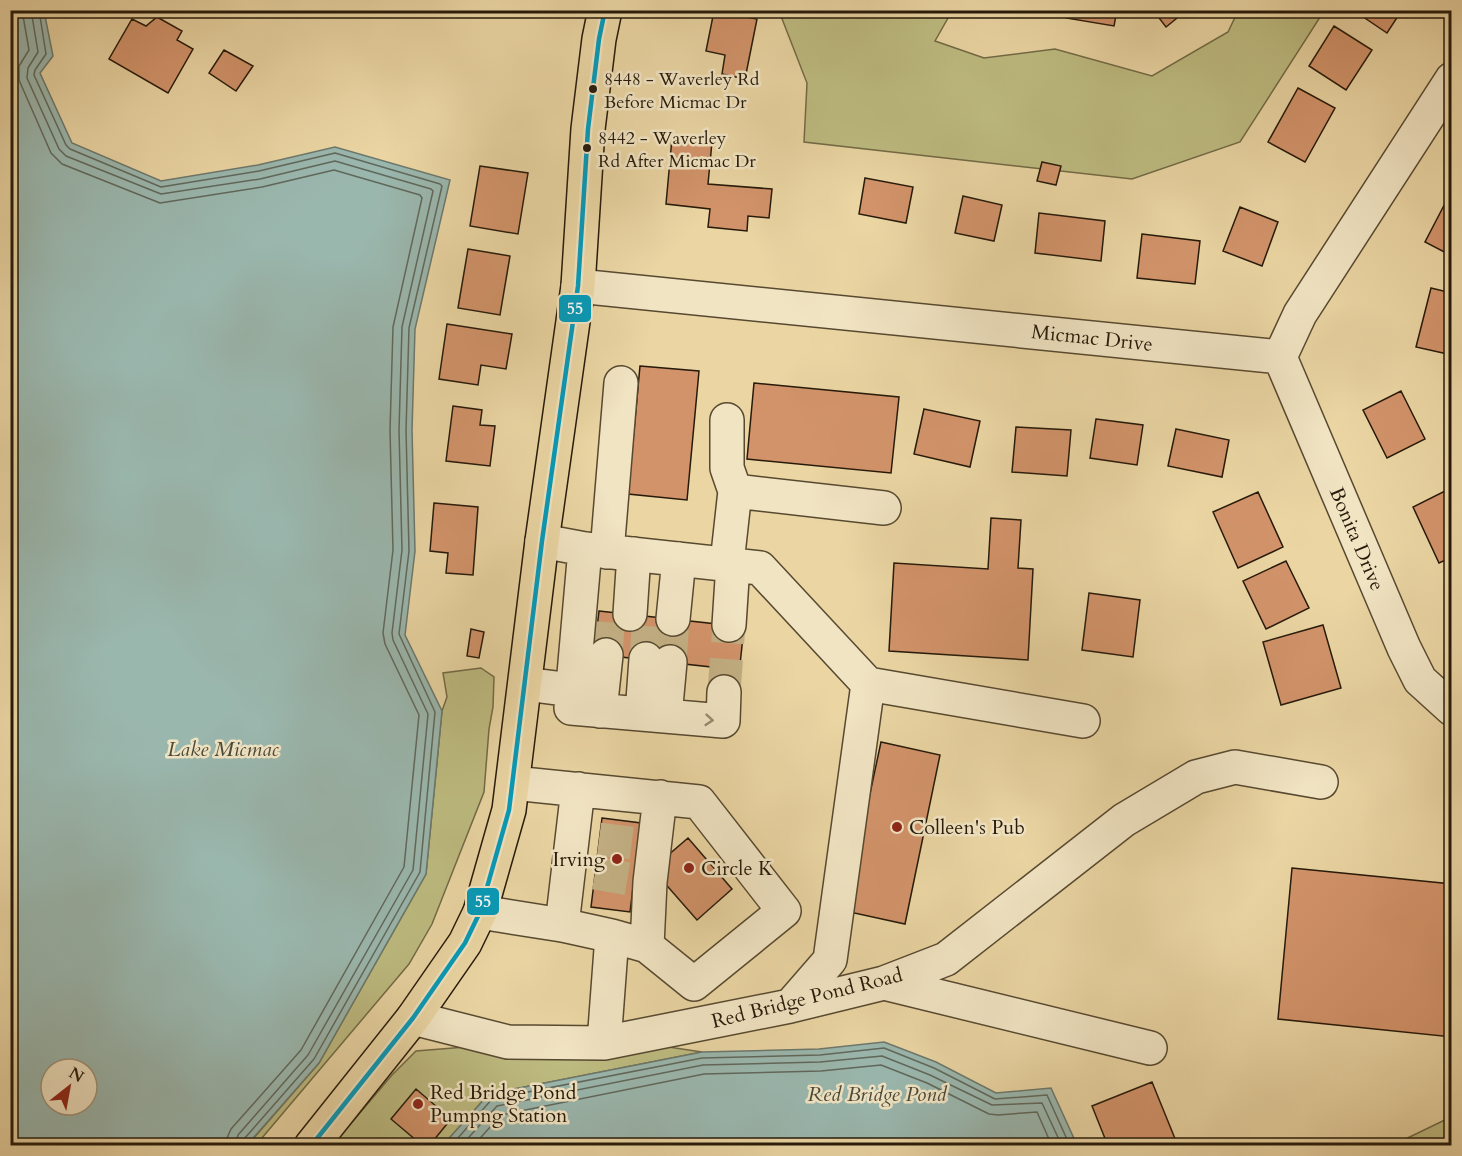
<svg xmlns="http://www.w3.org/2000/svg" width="1462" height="1156" font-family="Cardo,serif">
<rect width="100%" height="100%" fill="#ead5a3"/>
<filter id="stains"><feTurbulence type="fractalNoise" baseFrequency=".00333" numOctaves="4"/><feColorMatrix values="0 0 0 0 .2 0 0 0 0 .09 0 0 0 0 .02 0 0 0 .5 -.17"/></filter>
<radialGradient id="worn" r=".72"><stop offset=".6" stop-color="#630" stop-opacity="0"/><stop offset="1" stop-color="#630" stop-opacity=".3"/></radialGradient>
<path fill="#bdbb80" stroke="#726a45" stroke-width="1.5" d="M779 11H952L935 41 984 58 1055 49 1152 76 1228 32 1238 11H1324L1240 142 1132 179 804 142 807 83Z
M481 668 494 677 493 707 489 729 484 792 432 924 409 964 256 1145 247 1146 319 1063 426 874 442 711 447 697 443 673Z
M478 1046H662L702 1052 489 1094 443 1145 332 1146 392 1075 416 1051Z
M1451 1117V1145H1393Z"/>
<path fill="#9ab7ae" stroke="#6c786c" stroke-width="1.5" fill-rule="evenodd" d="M10 11H44L53 56 40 73 72 143 161 181 258 165 335 147 450 180 415 329 412 430 415 551 405 635 442 711 426 874 319 1063 247 1145H11ZM51 1069H87V1105H51Z
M884 1042 936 1062 996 1093 1051 1088 1077 1145H443L489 1094 702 1052 819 1049Z"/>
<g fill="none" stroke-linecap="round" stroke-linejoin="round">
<path stroke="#60685c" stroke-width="1.5" d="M22 10 29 50 19 66V80L51 153 62 164 160 203 262 187 334 170 420 195 422 198 393 327 390 430 393 550 383 633 385 644 419 715 404 867 301 1050 231 1129 227 1138 226 1146
M31 10 38 52 28 68 27 78 59 149 66 156 161 194 260 179 335 161 431 189 433 191 402 327 399 430 402 550 392 633 393 640 428 714 413 870 308 1055 238 1135 235 1146
M39 10 46 54 35 70 34 75 66 145 70 149 161 187 259 171 335 153 440 184 442 186 409 328 406 430 409 551 399 634 435 712 420 872 314 1059 244 1139 243 1146
M451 1146 492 1099 702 1058 820 1055 884 1048 934 1068 995 1099 1047 1095 1070 1146
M461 1146 497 1106 703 1065 820 1062 882 1056 930 1075 992 1105 1042 1103 1062 1146
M473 1146 501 1115 704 1074 821 1071 881 1065 927 1083 989 1114 998 1115 1037 1112 1052 1146"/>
</g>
<path fill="#d2936a" stroke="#261a0a" stroke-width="1.5" d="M1067 10H1117L1114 26 1066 18Z
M1153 10H1187L1166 27Z
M1353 10H1402L1387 33Z
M714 11 757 19 745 79 722 74 725 55 706 51Z
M157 17 182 31 177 40 193 49 168 93 109 59 132 19 146 26Z
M1334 26 1372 50 1346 90 1309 66Z
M224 50 253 66 236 91 209 73Z
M1298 88 1335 108 1305 162 1268 142Z
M672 138 712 142 708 184 772 189 769 218 748 216 747 231 708 227 710 209 666 204Z
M1042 162 1061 166 1056 185 1037 181Z
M480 166 528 173 518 234 470 226Z
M865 178 913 187 906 223 859 214Z
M1452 190V256L1425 242Z
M963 196 1002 205 994 241 955 233Z
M1240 207 1278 222 1262 266 1223 251Z
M1039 213 1105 221 1101 261 1035 253Z
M1142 234 1200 241 1195 284 1137 278Z
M468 249 510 256 500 315 458 308Z
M1431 288 1452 293V355L1416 347Z
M447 324 512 334 506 369 481 365 478 385 439 379Z
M640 366 699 371 687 500 628 494Z
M754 383 899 397 891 473 747 459Z
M1401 391 1425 439 1387 458 1363 410Z
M453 406 482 410 480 425 495 426 490 466 446 461Z
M924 409 980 421 970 467 914 454Z
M1096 419 1143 425 1137 465 1090 458Z
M1016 427 1071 430 1067 476 1012 472Z
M1176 429 1229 440 1222 477 1168 466Z
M1449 489 1452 495V557L1439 563 1413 507Z
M1258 492 1283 547 1238 568 1213 512Z
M434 503 478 507 473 575 446 573 448 553 430 551Z
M991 518 1021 520 1018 568 1033 569 1028 660 889 651 894 563 988 569Z
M1286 561 1309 608 1266 629 1243 581Z
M1089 593 1140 600 1133 657 1082 650Z
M599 611 744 627 737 693 709 690 711 667 594 654Z
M1323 625 1341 688 1281 705 1263 642Z
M471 629 484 632 479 658 467 656Z
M881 742 940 755 905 924 845 911Z
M602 818 641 823 630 912 591 907Z
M688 838 732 889 697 920 662 880 666 857Z
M1292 868 1452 884V1037L1278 1019Z
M1152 1082 1178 1146H1108L1092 1106Z
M416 1089 451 1119 429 1146H423L391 1119Z"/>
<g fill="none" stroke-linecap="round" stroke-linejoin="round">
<path stroke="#c3b084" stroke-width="33" stroke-dasharray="33 16" stroke-linecap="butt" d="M606 655 609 612
M646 659 649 616
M670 662 673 619
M724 692 729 625
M599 839 638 844
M595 873 634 880"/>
<g stroke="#574930" stroke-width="36">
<path id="minor" d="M578 286 1280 357 1300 314 1452 79
M1280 357 1404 648 1420 680 1452 709
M727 420V468L735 491
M542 541 585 549 760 568 868 684 830 960 790 1006
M585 549 571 708 723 721 724 692
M607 552 621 383
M727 563 735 491 884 508
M630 614 634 554
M673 619 679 559
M729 625 733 564
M525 684 572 690
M868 684 1083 721
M600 711 606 655
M642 714 646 659
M665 716 670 662
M513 783 699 802 784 911 694 984 647 946 612 936 604 1043
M480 912 562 925 612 936
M562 925 578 789
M647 946 650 882 660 797
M884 983 1150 1048
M413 1018 508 1042 604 1043 790 1006 884 983 946 959 1124 820 1196 777 1235 767 1321 782"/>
</g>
<g stroke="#261a0a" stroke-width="36">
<path id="major" d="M311 1146 413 1018 465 943 480 912 509 810 542 541 578 286 588 129 599 39 605 10"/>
</g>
<use href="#minor" stroke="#f1e4c3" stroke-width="33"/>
<use href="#major" stroke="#ead5a3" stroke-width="33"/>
<g stroke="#f1e4c3" stroke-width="9">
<path id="bus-1" d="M311 1146 413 1018 465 943 480 912 509 810 542 541 578 286 588 129 599 39 605 10"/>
</g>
<use href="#bus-1" stroke="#049bba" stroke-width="4.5"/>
</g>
<defs><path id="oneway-chevron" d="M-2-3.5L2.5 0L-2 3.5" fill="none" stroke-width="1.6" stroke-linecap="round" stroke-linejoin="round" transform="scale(1.5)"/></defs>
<use stroke="#968970" href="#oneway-chevron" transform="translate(709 720) rotate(5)"/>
<g fill="#261a0a" stroke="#f1e4c3" stroke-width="2">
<circle cx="593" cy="89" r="5"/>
<circle cx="587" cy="148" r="5"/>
</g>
<g fill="#8f2418" stroke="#f1e4c3" stroke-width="2">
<circle cx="897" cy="827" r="6"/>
<circle cx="617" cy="859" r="6"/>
<circle cx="689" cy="868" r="6"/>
<circle cx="418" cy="1104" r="6"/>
</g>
<g text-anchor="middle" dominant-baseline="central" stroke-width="5" stroke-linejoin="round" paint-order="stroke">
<g font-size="18" fill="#261a0a" stroke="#f1e4c3" text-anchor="start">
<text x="604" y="79">8448 - Waverley Rd<tspan x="604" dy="23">Before Micmac Dr</tspan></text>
<text x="598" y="138">8442 - Waverley<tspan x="598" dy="23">Rd After Micmac Dr</tspan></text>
</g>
<g font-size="20" fill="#261a0a" stroke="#f1e4c3">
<text transform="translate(1092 338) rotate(6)">Micmac Drive</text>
<text transform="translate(1357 539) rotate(67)">Bonita Drive</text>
<text transform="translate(807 998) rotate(-14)">Red Bridge Pond Road</text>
</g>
<g font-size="20" fill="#261a0a" stroke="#f1e4c3" text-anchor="start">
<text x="909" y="827">Colleen's Pub</text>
<text x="605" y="859" text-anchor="end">Irving</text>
<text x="701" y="868">Circle K</text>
<text x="430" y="1092">Red Bridge Pond<tspan x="430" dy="23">Pumpng Station</tspan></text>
</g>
<g font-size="21" font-style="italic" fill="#49493b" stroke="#f1e4c3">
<text x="223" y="749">Lake Micmac</text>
<text x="877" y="1094">Red Bridge Pond</text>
</g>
</g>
<g stroke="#f1e4c3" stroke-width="2">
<rect x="558" y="294" width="34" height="29" rx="6" fill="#049bba"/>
<rect x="466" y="887" width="34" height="29" rx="6" fill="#049bba"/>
</g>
<g font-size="16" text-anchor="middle" font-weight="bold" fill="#fff">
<text x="575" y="314">55</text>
<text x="483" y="907">55</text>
</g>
<rect width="1462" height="1156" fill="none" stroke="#ead5a3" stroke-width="36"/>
<rect x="12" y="12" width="1438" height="1132" fill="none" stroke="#261a0a" stroke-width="3"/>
<rect x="18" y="18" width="1426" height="1120" fill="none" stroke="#261a0a" stroke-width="1.5"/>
<g transform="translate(69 1087) rotate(31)"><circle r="28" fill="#f1e4c3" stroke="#a09379" stroke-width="1.5"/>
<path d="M0-4.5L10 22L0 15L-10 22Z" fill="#8f2418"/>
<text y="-9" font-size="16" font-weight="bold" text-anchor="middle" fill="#261a0a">N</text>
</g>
<rect width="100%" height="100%" filter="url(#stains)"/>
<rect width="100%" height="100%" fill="url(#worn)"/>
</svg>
